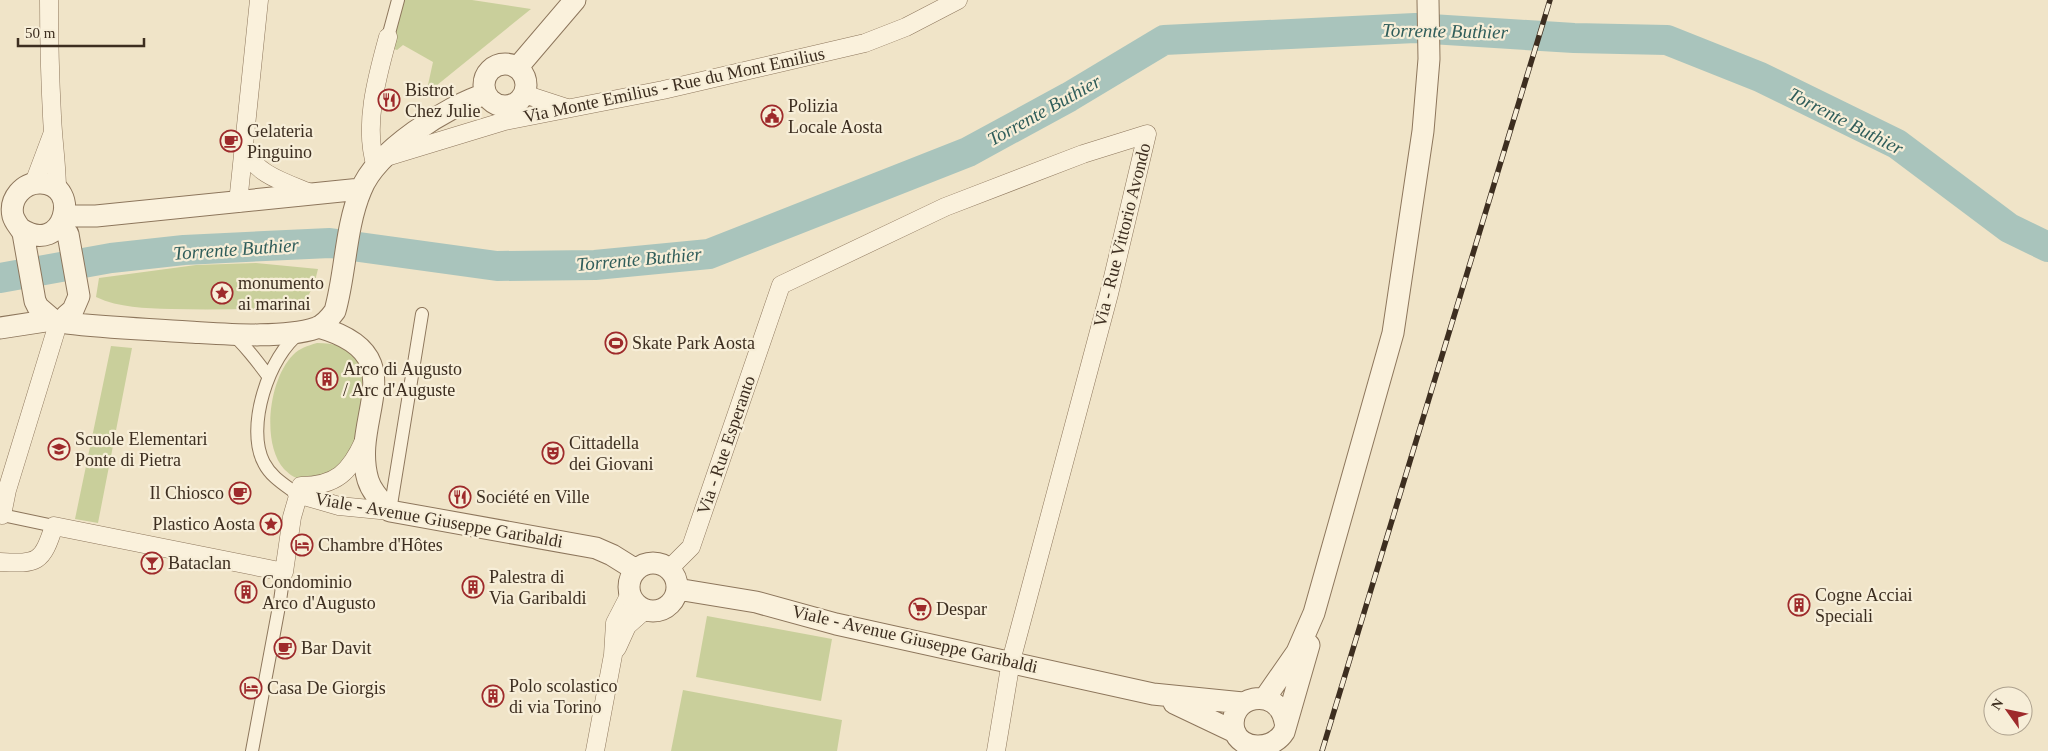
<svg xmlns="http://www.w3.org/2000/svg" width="2048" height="751" font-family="'Times New Roman',serif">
<rect width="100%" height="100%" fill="#f0e4c8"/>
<path fill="#c9cf9b" d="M393 0H472L531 9 426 94 433 62 403 45 397 50 381 44Z
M256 263 318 269 314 285 302 307C258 309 215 310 171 309 144 308 120 308 96 297L99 278 196 265Z
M317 343C368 343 366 376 359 415 358 425 358 441 353 449 348 459 338 467 331 476 321 477 309 480 300 479 294 478 288 473 284 469 261 443 269 379 293 355 300 348 307 346 317 343Z
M111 346 132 348 98 523 75 519Z
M707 616 832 639 821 701 696 677Z
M683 690 842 720 837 751H671Z"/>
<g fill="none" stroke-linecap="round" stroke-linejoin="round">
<path stroke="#a9c4bc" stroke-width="30" d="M0 278 111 258 184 250 265 246 330 243 497 266 595 265 709 254 968 152 1069 97 1164 40 1415 28 1574 38 1667 40 1760 77 1897 144 2009 228 2048 247"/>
<g stroke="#8d765c" stroke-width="14">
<path id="pedestrian" d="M388 37 398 0
M231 334C240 339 260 365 268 376
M297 494C285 485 271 477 264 463 245 428 269 355 300 333
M390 511 422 314
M2 515 54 526
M252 751 280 601 284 572"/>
</g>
<g stroke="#8d765c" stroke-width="19">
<path id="minor" d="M49 0C49 39 50 78 52 116 53 141 57 165 57 190
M524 94 567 108
M243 146C254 175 287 183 313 194
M390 156 505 121 663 90 865 43 906 27 958 0
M376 167C363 126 377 77 388 37
M34 183 52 135
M238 203 259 0
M297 494 339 506 390 511
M2 515 7 490 57 327
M0 562C38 564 42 563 54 526L284 572 292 517 301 486C336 486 350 472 364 441
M669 569 691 547 781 285 945 207 1083 154 1147 134 1109 294 1011 661 996 751
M617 648 627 626 645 610
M595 751 613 655 615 623 630 594"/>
</g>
<g stroke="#8d765c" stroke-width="23">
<path id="tertiary" d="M484 85a21 21 0 1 1 42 0a21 21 0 1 1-42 0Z
M517 68 575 0
M64 216H96L361 189
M58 227 68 234 79 296 73 310 66 316
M21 229C64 257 83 185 41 183 23 182 9 199 13 216 15 223 20 227 23 233L35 301 38 307 52 319
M67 323C108 328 148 329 189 332 224 334 283 339 316 328 324 325 330 318 335 311 346 272 345 228 361 190 376 151 447 106 486 94
M318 327C418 355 349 417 368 480 372 493 382 502 390 511L596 548 612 555 636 570
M0 328 52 320
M629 587a24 24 0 1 1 48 0a24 24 0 1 1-48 0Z
M677 589 756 602 836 624 1153 694 1243 703
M1265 698 1297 652 1314 613 1393 333 1423 131 1429 59 1428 0
M1174 703 1235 732
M1285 722C1278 684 1226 696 1234 730 1241 751 1272 751 1284 732L1309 645"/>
</g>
<use href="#pedestrian" stroke="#faf1dc" stroke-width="12"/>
<use href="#minor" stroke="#faf1dc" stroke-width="18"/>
<use href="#tertiary" stroke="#faf1dc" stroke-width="21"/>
<g stroke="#3d2e20" stroke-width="5.5">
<path id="rail" d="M1322 751 1550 0"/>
</g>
<use href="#rail" stroke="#f7eed8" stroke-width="4" stroke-dasharray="11" stroke-linecap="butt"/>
</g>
<defs>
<g id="restaurant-ring" transform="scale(1.125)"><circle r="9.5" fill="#f7eed8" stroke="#9e2a2b" stroke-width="1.5"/><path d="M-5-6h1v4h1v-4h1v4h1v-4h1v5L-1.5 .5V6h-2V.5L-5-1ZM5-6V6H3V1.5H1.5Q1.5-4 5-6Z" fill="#9e2a2b"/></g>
<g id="civic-ring" transform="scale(1.125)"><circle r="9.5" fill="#f7eed8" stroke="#9e2a2b" stroke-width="1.5"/><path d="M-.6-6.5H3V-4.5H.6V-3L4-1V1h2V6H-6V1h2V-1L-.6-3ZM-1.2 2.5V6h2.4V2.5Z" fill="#9e2a2b"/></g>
<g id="cafe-ring" transform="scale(1.125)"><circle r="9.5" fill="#f7eed8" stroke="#9e2a2b" stroke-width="1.5"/><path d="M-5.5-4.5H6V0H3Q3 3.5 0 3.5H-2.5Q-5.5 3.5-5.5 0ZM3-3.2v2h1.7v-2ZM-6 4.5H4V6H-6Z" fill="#9e2a2b"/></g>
<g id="sight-ring" transform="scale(1.125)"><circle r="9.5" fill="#f7eed8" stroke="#9e2a2b" stroke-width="1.5"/><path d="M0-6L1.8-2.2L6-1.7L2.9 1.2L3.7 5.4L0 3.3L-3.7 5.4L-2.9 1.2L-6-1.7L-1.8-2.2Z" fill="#9e2a2b"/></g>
<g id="stadium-ring" transform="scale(1.125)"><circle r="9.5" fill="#f7eed8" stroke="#9e2a2b" stroke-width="1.5"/><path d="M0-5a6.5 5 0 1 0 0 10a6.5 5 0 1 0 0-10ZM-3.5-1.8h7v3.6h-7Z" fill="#9e2a2b"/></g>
<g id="building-ring" transform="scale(1.125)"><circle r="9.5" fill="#f7eed8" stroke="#9e2a2b" stroke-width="1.5"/><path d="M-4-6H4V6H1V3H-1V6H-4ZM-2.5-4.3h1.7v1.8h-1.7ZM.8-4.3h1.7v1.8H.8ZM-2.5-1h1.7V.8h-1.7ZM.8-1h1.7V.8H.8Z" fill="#9e2a2b"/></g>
<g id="school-ring" transform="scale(1.125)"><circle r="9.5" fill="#f7eed8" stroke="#9e2a2b" stroke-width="1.5"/><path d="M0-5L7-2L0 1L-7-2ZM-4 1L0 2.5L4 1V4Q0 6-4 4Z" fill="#9e2a2b"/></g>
<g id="theatre-ring" transform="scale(1.125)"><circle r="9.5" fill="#f7eed8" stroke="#9e2a2b" stroke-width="1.5"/><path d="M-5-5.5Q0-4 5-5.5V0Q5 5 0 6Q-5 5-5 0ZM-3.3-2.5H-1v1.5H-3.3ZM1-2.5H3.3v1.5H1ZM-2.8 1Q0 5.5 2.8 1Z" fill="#9e2a2b"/></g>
<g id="hotel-ring" transform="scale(1.125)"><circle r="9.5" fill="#f7eed8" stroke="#9e2a2b" stroke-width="1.5"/><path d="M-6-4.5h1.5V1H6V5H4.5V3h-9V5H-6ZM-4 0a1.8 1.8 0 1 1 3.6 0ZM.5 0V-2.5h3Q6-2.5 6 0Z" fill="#9e2a2b"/></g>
<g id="bar-ring" transform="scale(1.125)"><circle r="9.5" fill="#f7eed8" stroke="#9e2a2b" stroke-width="1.5"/><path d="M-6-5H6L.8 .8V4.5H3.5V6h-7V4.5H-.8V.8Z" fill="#9e2a2b"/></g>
<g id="supermarket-ring" transform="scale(1.125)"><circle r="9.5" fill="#f7eed8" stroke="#9e2a2b" stroke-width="1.5"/><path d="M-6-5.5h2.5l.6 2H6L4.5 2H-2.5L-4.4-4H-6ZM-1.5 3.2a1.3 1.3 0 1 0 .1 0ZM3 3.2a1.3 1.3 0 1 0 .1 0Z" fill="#9e2a2b"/></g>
</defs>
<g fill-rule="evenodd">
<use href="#restaurant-ring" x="389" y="100"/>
<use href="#civic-ring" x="772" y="116"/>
<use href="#cafe-ring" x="231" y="141"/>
<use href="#sight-ring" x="222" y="293"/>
<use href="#stadium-ring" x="616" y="343"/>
<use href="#building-ring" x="327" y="379"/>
<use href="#school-ring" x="59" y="449"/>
<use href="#theatre-ring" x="553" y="453"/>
<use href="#cafe-ring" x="240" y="493"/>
<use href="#restaurant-ring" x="460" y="497"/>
<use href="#sight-ring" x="271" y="524"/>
<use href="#hotel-ring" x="302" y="545"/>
<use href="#bar-ring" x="152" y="563"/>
<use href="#building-ring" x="473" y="587"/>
<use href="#building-ring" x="246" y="592"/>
<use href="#building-ring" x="1799" y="605"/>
<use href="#supermarket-ring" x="920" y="609"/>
<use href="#cafe-ring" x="285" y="648"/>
<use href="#hotel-ring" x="251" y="688"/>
<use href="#building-ring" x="493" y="696"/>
</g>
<g text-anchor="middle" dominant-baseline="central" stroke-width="4.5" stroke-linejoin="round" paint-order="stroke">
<g font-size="18" fill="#3d2e20" stroke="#f7eed8">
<text transform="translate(674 85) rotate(-12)">Via Monte Emilius - Rue du Mont Emilius</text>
<text transform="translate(1122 235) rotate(-76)">Via - Rue Vittorio Avondo</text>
<text transform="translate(726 445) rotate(-71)">Via - Rue Esperanto</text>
<text transform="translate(439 520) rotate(10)">Viale - Avenue Giuseppe Garibaldi</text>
<text transform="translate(915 639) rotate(13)">Viale - Avenue Giuseppe Garibaldi</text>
</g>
<g font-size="18" fill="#3d2e20" stroke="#f7eed8" text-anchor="start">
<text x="405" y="90">Bistrot<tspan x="405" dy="21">Chez Julie</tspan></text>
<text x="788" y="106">Polizia<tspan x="788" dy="21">Locale Aosta</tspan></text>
<text x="247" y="131">Gelateria<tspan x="247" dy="21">Pinguino</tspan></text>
<text x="238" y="283">monumento<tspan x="238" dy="21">ai marinai</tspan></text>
<text x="632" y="343">Skate Park Aosta</text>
<text x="343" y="369">Arco di Augusto<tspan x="343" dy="21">/ Arc d'Auguste</tspan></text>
<text x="75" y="439">Scuole Elementari<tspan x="75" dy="21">Ponte di Pietra</tspan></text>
<text x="569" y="443">Cittadella<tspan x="569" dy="21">dei Giovani</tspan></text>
<text x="224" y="493" text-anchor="end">Il Chiosco</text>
<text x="476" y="497">Société en Ville</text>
<text x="255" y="524" text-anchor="end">Plastico Aosta</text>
<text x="318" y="545">Chambre d'Hôtes</text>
<text x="168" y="563">Bataclan</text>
<text x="489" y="577">Palestra di<tspan x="489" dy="21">Via Garibaldi</tspan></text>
<text x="262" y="582">Condominio<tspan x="262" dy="21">Arco d'Augusto</tspan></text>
<text x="1815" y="595">Cogne Acciai<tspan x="1815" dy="21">Speciali</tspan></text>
<text x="936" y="609">Despar</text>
<text x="301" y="648">Bar Davit</text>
<text x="509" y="686">Polo scolastico<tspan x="509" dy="21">di via Torino</tspan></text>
<text x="267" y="688">Casa De Giorgis</text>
</g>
<g font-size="19" font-style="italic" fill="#2f5d5a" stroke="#f7eed8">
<text transform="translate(1445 31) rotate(1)">Torrente Buthier</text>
<text transform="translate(1044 110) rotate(-29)">Torrente Buthier</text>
<text transform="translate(1846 121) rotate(27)">Torrente Buthier</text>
<text transform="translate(236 249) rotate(-4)">Torrente Buthier</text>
<text transform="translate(639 259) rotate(-5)">Torrente Buthier</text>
</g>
</g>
<g transform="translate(2008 711) rotate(303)"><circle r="24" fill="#f7eed8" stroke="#ada18e"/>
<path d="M0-4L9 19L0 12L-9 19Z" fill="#9e2a2b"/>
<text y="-8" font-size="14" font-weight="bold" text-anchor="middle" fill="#3d2e20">N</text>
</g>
<path d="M18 38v8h126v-8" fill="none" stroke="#3d2e20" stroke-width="2.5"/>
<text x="25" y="38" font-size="15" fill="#3d2e20" stroke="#f7eed8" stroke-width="4" paint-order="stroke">50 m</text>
</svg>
